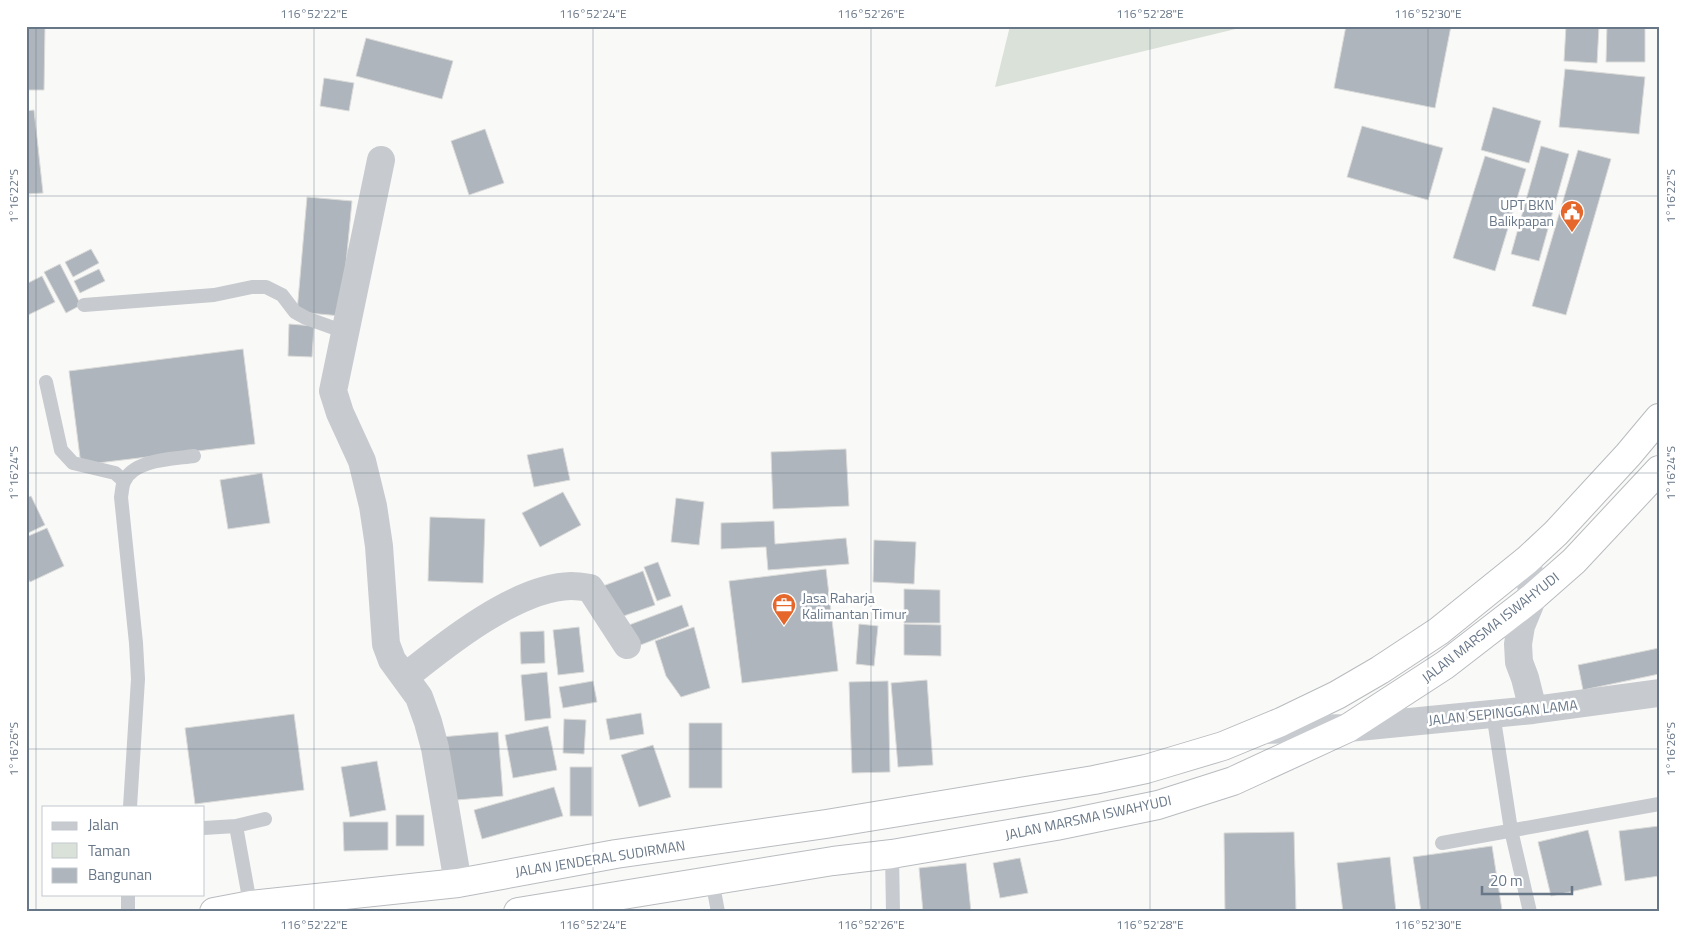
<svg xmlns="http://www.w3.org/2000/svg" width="1685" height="938" font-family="'Titillium Web',sans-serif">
<rect width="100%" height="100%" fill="#f9f9f7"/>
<path fill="#dae1d8" d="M1010 26H1248L995 87Z"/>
<path fill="#aeb5bc" stroke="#dbdbd9" d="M1346 26H1451L1435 108 1334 88Z
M1566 26H1599L1597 63 1564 61Z
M1607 26H1645V62H1606Z
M26 27H45L44 90H26Z
M366 38 453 61 442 99 356 76Z
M1565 69 1645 77 1639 134 1559 127Z
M324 78 354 83 349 111 320 106Z
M1493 107 1541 121 1529 163 1481 150Z
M34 110 43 193 26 194V111Z
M1362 126 1443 148 1428 200 1347 177Z
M485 129 504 183 469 195 451 141Z
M1541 146 1569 154 1539 261 1511 254Z
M1578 150 1611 159 1566 315 1532 306Z
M1485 156 1526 169 1495 271 1453 258Z
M307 197 352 201 341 316 297 312Z
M91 249 99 263 73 277 65 262Z
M60 264 81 305 66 313 44 272Z
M99 269 105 281 80 293 74 281Z
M42 276 55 302 26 316V284Z
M289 324 314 326 312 357 288 356Z
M243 349 255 444 81 465 69 371Z
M563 448 570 480 534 487 527 455Z
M846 449 849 506 773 509 771 452Z
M262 473 270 523 228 529 220 480Z
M563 492 581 525 540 547 522 513Z
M31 496 45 525 26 534V498Z
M676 498 704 502 699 545 671 542Z
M430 517 485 519 483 583 428 581Z
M774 521 775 544 846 538 849 564 768 570 766 547 721 549V523Z
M47 528 64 566 30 582 26 575V537Z
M874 540 916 542 914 584 873 582Z
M658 562 671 596 657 601 644 567Z
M826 569 838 671 742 683 729 581Z
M643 571 655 605 615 619 603 586Z
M904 589 940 590V623H904Z
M682 605 689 626 638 646 629 625Z
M859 624 878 626 874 666 856 664Z
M904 624 941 625V656L904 655Z
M579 627 584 672 558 675 553 630Z
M694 627 710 688 681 697 666 676 655 641Z
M544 631 545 663 521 664 520 632Z
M1659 648V674L1583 690 1578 665Z
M547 672 551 718 525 721 521 675Z
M927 680 933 765 898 767 891 683Z
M593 681 597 702 563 708 559 687Z
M888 681 890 772 852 773 849 682Z
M641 713 644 734 610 740 606 719Z
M294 714 304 790 195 804 185 728Z
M564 719 586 720 584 754 563 753Z
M689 723H722V788H689Z
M548 726 557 770 513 778 505 735Z
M498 732 503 796 445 801 441 737Z
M653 745 671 797 639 807 621 755Z
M377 761 386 810 350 817 341 767Z
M570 767H592V816H570Z
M554 787 563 816 482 839 474 810Z
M396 815H424V846H396Z
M343 822H388V850L344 851Z
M1659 826V876L1625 881 1619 831Z
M1588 830 1602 885 1551 896 1538 842Z
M1294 832 1296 912H1225L1224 833Z
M1492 846 1502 910 1489 912H1421L1413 857Z
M1390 857 1396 912H1343L1337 863Z
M1020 858 1028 893 1000 898 993 863Z
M966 863 971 912H923L919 868Z"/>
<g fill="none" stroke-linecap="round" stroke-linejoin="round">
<g stroke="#b8bbbf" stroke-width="30">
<path id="highway" d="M214 912 251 905 458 883 616 854 826 824 1094 780 1146 769 1223 746 1281 722 1337 695 1380 670 1439 631 1527 560 1556 533 1628 455 1659 418
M518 912 833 861 892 854 1056 826 1158 805 1233 781 1348 728 1445 665 1533 597 1574 561 1659 470"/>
</g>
<path stroke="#c7cace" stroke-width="14" d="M84 305 214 295 252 287H266L282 295 295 312 306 318 345 332
M46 382 61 450 73 463 115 473 124 481
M1493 713 1511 830 1530 912
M130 807 138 679 136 643 121 497C122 492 122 486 124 482 133 459 174 459 194 456
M236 826 251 909
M204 828 236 826 265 819
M1442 843 1659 804
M892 854 893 912
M712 880 718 912
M128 894V912"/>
<path stroke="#c7cace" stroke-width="28" d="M381 160 333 391 340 413 362 461 373 506 379 546 386 644 392 660 419 697 428 722 435 748 458 883
M1527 560 1533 597 1521 626 1518 644 1519 662 1525 678 1533 710
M405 677C446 644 517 587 571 586 577 586 584 587 590 588L627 645
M1262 730 1348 728 1533 710 1659 693"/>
<use href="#highway" stroke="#fff" stroke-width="28"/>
</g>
<path fill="none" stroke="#687788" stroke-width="1" stroke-opacity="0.45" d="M36 26V912M314 26V912M593 26V912M871 26V912M1150 26V912M1428 26V912M26 196H1659M26 473H1659M26 749H1659"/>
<defs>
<g id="civic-pin" transform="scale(1.25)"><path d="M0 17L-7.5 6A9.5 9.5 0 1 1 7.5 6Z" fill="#e5672c" stroke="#fff"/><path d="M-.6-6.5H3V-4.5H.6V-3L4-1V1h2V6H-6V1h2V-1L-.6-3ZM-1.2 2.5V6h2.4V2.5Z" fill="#fff"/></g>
<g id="office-pin" transform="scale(1.25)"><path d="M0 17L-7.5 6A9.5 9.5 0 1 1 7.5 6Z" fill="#e5672c" stroke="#fff"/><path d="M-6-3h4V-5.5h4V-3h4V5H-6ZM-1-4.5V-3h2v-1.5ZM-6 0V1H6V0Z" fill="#fff"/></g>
</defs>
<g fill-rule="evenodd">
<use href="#civic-pin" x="1572" y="212"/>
<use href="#office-pin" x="784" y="605"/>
</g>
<g text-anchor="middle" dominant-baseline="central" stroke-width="5" stroke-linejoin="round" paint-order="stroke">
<g font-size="14" fill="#687788" stroke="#fff" text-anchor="end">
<text x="1554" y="204">UPT BKN<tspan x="1554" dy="16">Balikpapan</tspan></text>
<text x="802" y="597" text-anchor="start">Jasa Raharja<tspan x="802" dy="16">Kalimantan Timur</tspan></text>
</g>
<g font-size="14" fill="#687788" stroke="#fff">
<text transform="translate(1490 627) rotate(-38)">JALAN MARSMA ISWAHYUDI</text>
<text transform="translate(1503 712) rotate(-6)">JALAN SEPINGGAN LAMA</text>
<text transform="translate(1088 817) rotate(-12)">JALAN MARSMA ISWAHYUDI</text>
<text transform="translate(600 858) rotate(-9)">JALAN JENDERAL SUDIRMAN</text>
</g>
</g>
<rect width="1685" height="938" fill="none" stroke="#ffffff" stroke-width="55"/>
<rect x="42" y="806" width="162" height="90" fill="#ffffff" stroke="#c3c9cf"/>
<rect x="52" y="822" width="25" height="8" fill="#c7cace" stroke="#c3c9cf"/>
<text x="88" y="830" font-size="15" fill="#687788">Jalan</text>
<rect x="52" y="843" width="25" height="15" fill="#dae1d8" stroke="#c3c9cf"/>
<text x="88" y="856" font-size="15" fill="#687788">Taman</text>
<rect x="52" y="868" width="25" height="15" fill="#aeb5bc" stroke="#c3c9cf"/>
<text x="88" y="880" font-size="15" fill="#687788">Bangunan</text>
<path d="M1482 886v8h90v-8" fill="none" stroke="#687788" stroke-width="2.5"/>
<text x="1490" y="886" font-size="15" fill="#687788" stroke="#ffffff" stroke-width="4" paint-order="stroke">20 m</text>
<rect x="28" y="28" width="1630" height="882" fill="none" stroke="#687788" stroke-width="2"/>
<g font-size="12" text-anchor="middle" fill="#687788">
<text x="314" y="18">116°52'22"E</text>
<text x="593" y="18">116°52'24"E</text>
<text x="871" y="18">116°52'26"E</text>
<text x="1150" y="18">116°52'28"E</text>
<text x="1428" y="18">116°52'30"E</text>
<text transform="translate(14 196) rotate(-90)" y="4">1°16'22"S</text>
<text transform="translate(1671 196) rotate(-90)" y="4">1°16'22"S</text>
<text transform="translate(14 473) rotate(-90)" y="4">1°16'24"S</text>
<text transform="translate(1671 473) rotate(-90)" y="4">1°16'24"S</text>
<text transform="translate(14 749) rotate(-90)" y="4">1°16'26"S</text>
<text transform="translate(1671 749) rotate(-90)" y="4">1°16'26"S</text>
<text x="314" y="929">116°52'22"E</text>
<text x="593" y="929">116°52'24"E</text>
<text x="871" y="929">116°52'26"E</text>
<text x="1150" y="929">116°52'28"E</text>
<text x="1428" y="929">116°52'30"E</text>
</g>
</svg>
